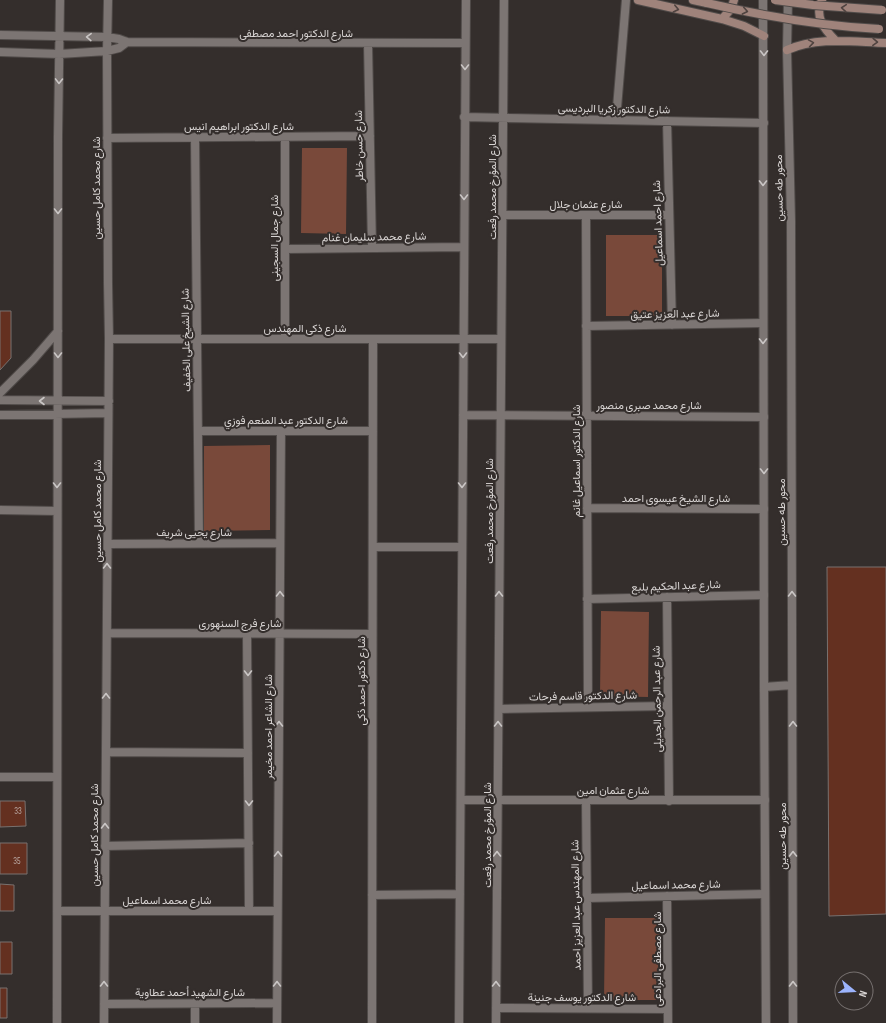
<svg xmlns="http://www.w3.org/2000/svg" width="886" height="1023" font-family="'Sofia Sans Condensed',Vazirmatn,sans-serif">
<rect width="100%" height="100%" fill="#342e2c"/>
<path fill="#79493a" d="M302 148H347L346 234 301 233Z
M606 235H662V316H606Z
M270 445V530L204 531V446Z
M601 611 649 612 648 697 600 696Z
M605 918H662L661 1000H604Z"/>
<path fill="#643020" stroke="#78716f" d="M0 311H11V358L0 370Z
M827 567H886V914L829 916Z
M0 801H25L26 826 0 827Z
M0 843H27V874H0Z
M0 884 14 885V911H0Z
M0 942H12V974H0Z
M0 988H7V1018H0Z"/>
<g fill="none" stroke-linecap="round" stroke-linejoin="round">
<g stroke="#504b49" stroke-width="10">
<path id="minor" d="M0 35 107 37 119 39 127 42 465 43
M368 44 372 248
M0 52 59 54 107 51 119 48 127 42
M464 117 764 123
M616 120 626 0
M667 121 672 325
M195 137 199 543
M285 137V339
M107 138 370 136
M502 215H669
M586 215 588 707
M285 249 464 247
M586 326 763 323
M109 339H501
M0 393 33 360 58 331
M0 400 109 401
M0 415 108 413
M463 415 764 417
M198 431H373
M587 508 764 509
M0 510 57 511
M108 544 280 543
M373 547H462
M667 597 669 801
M587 599 764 595
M107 633 372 634
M247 634 249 911
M499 709 668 706
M106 752 248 753
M0 777H57
M461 800H765
M586 801 588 1008
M105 846 249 843
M372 895 460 894
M667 896 668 1023
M587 898 765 894
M57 911H277
M195 1003V1023
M104 1004 277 1003
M496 1008 668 1009
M57 1023 58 137 60 0
M104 1023 109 339 108 283 107 51 108 0
M277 1023 281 431
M372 1023 373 339
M459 1023 466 0
M496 1023 504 0"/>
</g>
<g stroke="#504b49" stroke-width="10">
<path id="tertiary" d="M763 0 764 687 766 1023
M788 0 787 50 791 221 793 1023
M764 687 792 685"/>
</g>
<g stroke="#504b49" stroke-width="10">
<path id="secondary" d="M638 0 722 19 744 26 764 36
M693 0 707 3
M822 0C814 17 824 29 836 41
M722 19 731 9 734 0
M787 50C818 36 853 42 886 43"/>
</g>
<use href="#minor" stroke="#7c7573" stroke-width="8"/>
<use href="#tertiary" stroke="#7c7573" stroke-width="8"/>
<use href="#secondary" stroke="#9f837b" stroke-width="8"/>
<g stroke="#504b49" stroke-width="10" stroke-linecap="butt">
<path id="secondary-bridge" d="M775 0 813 5 882 10
M707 3C763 16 821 26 879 29"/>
</g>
<use href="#secondary-bridge" stroke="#9f837b" stroke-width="8"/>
</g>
<defs><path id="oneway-chevron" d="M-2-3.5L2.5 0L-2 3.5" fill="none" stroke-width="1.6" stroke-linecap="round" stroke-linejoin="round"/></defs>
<g stroke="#4f4340">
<use href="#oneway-chevron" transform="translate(844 8) rotate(-175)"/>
<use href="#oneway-chevron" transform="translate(676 9) rotate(13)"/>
<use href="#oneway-chevron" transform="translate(745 11) rotate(11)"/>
<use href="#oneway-chevron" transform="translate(875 42) rotate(2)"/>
<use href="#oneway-chevron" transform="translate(811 43) rotate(-9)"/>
</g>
<g stroke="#cac6c5">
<use href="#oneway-chevron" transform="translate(89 37) rotate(-178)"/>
<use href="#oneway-chevron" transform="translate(764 53) rotate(90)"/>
<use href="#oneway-chevron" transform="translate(465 67) rotate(90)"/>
<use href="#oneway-chevron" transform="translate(59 81) rotate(91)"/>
<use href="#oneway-chevron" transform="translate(763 183) rotate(90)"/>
<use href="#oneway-chevron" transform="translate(464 197) rotate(90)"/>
<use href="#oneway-chevron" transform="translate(58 211) rotate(90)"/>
<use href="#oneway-chevron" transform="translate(763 341) rotate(90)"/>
<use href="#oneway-chevron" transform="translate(58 355) rotate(90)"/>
<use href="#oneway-chevron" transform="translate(463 355) rotate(90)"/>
<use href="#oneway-chevron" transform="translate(42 401) rotate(-180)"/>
<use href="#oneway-chevron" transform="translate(764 471) rotate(90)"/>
<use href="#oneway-chevron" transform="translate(57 485) rotate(90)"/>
<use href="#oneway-chevron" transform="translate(462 485) rotate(90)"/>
<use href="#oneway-chevron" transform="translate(107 566) rotate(-90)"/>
<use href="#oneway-chevron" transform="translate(280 594) rotate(-90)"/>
<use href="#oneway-chevron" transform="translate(499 594) rotate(-90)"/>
<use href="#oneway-chevron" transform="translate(792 594) rotate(-90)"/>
<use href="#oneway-chevron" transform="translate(248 673) rotate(90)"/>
<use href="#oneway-chevron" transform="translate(106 696) rotate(-90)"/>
<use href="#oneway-chevron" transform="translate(279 724) rotate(-90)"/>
<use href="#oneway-chevron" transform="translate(498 724) rotate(-90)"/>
<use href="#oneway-chevron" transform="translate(793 724) rotate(-90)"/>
<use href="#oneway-chevron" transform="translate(249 803) rotate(90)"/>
<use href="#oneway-chevron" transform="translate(105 826) rotate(-90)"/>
<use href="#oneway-chevron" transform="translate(278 854) rotate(-90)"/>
<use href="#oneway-chevron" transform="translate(497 854) rotate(-90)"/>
<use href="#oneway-chevron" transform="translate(793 854) rotate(-90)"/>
<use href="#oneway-chevron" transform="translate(104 984) rotate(-90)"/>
<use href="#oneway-chevron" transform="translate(277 984) rotate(-90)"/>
<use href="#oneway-chevron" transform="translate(496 984) rotate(-90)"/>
<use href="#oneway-chevron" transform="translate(793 984) rotate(-90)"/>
</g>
<g text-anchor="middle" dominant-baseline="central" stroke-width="4" stroke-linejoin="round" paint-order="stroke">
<g font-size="9" fill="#bbaba6">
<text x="18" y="811">33</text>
<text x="17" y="861">35</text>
</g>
<g font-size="11" fill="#d8d4d3" stroke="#342e2c">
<text x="296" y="33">شارع الدكتور احمد مصطفى</text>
<text transform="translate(614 109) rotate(1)">شارع الدكتور زكريا البرديسى</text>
<text x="239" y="126">شارع الدكتور ابراهيم انيس</text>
<text transform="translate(359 146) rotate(-91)">شارع حسن خاطر</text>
<text transform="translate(492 187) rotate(-90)">شارع المؤرخ محمد رفعت</text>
<text transform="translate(96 188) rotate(-90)">شارع محمد كامل حسين</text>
<text transform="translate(779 188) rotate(-91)">محور طه حسين</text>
<text x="586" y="204">شارع عثمان جلال</text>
<text transform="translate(658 223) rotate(-92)">شارع احمد اسماعيل</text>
<text transform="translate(374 237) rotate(-1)">شارع محمد سليمان غنام</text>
<text transform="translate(274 238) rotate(-90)">شارع جمال السجينى</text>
<text transform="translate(675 314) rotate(-1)">شارع عبد العزيز عتيق</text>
<text x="305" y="328">شارع ذكى المهندس</text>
<text transform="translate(186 340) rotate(-91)">شارع الشيخ على الخفيف</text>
<text x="649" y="405">شارع محمد صبرى منصور</text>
<text x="286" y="420">شارع الدكتور عبد المنعم فوزي</text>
<text transform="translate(576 461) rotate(-90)">شارع الدكتور اسماعيل غانم</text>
<text x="676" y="498">شارع الشيخ عيسوى احمد</text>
<text transform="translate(97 511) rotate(-90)">شارع محمد كامل حسين</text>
<text transform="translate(489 511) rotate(-90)">شارع المؤرخ محمد رفعت</text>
<text transform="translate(781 512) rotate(-90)">محور طه حسين</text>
<text x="194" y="532">شارع يحيى شريف</text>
<text transform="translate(676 586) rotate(-2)">شارع عبد الحكيم بلبع</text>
<text x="240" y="623">شارع فرج السنهورى</text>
<text transform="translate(361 681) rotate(-90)">شارع دكتور احمد ذكى</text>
<text transform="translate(583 696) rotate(-1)">شارع الدكتور قاسم فرحات</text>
<text transform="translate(657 699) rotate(-91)">شارع عبد الرحمن الجديلى</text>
<text transform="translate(268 727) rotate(-90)">شارع الشاعر احمد مخيمر</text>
<text x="613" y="790">شارع عثمان امين</text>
<text transform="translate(94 835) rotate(-90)">شارع محمد كامل حسين</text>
<text transform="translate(487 835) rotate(-90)">شارع المؤرخ محمد رفعت</text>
<text transform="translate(782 836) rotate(-90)">محور طه حسين</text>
<text transform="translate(676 885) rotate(-1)">شارع محمد اسماعيل</text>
<text x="167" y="900">شارع محمد اسماعيل</text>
<text transform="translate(576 905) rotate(-91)">شارع المهندس عبد العزيز احمد</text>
<text transform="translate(657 959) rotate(-90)">شارع مصطفى البرادعى</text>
<text x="190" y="992">شارع الشهيد أحمد عطاوية</text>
<text x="582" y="997">شارع الدكتور يوسف جنينة</text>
</g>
</g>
<g transform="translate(854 991) rotate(108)"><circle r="19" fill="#342e2c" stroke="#76706f"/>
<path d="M0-3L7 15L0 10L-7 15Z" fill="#9cb4fd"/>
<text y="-6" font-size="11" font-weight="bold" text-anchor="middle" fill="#d8d4d3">N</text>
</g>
</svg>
